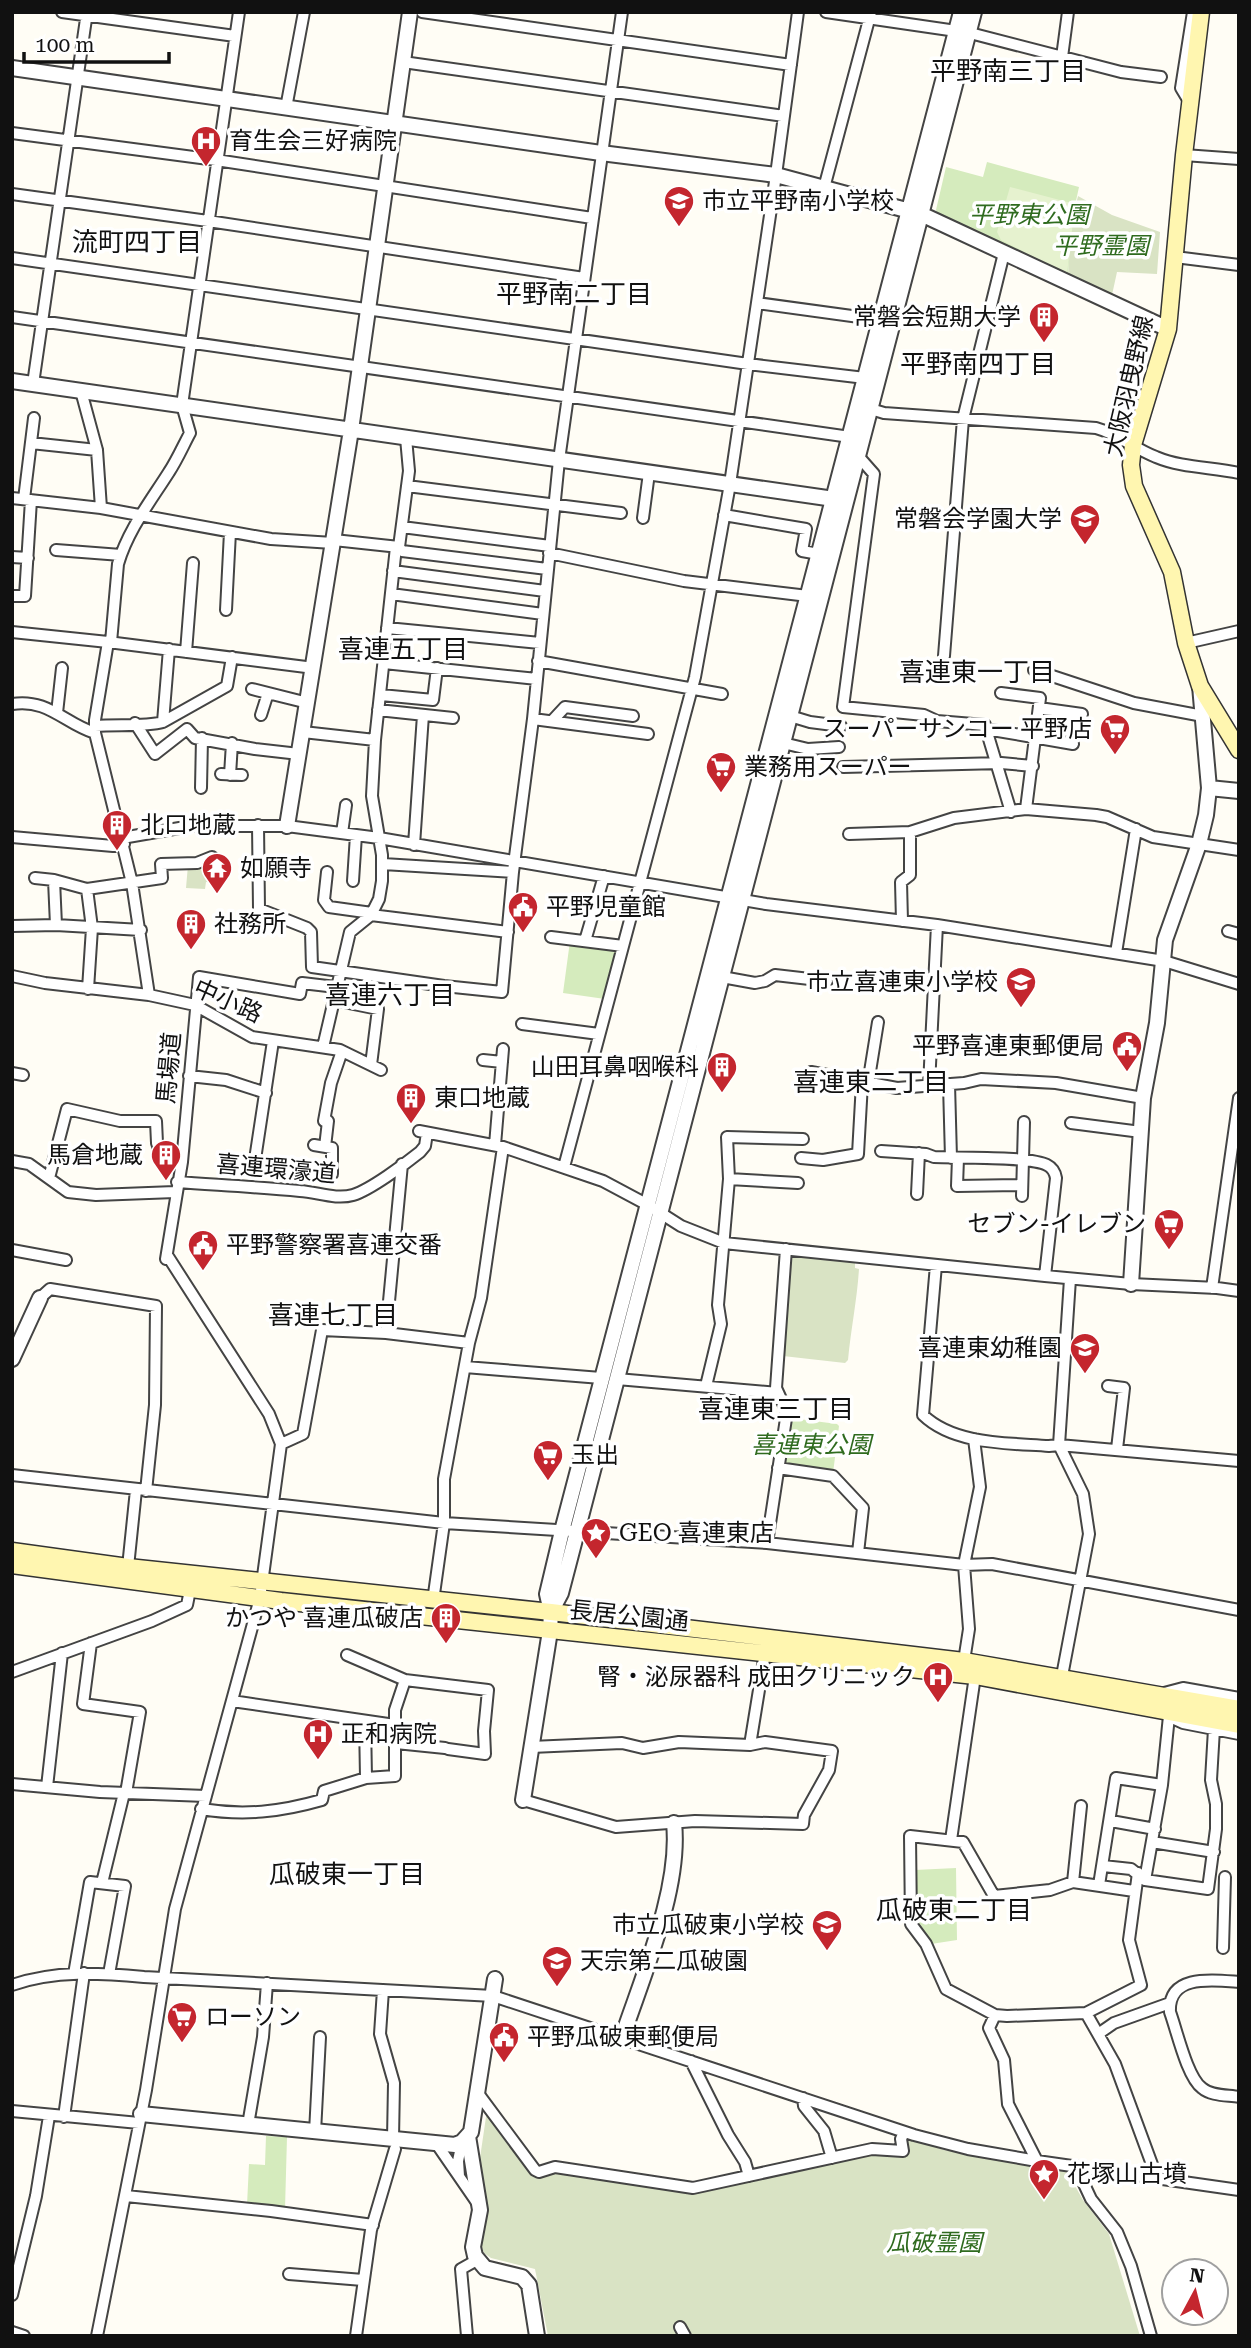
<svg xmlns="http://www.w3.org/2000/svg" width="1251" height="2348" font-family="'Roboto Serif','Noto Sans JP',serif">
<rect width="100%" height="100%" fill="#fffdf5"/>
<path fill="#d5ebbd" d="M987 162 1079 187 1071 224 1068 279 937 213 936 210 946 167 983 177Z
M570 941 618 949 605 999 563 993Z
M791 1418 837 1424 839 1426 833 1473 784 1464Z
M956 1868 957 1940 931 1944 914 1922 915 1870Z
M266 2136 287 2137 285 2209 247 2205 249 2164 265 2165Z"/>
<path fill="#d9e3c4" d="M1078 196 1112 215 1160 232 1157 274 1117 272 1112 295 1068 279 1071 224Z
M214 859H225L222 884 206 882 205 889 186 888 188 865Z
M795 1254 855 1260V1268L859 1269C857 1300 851 1329 848 1360L845 1363 783 1356 791 1257Z
M487 2110 533 2173 556 2171 693 2192 871 2153 905 2154 906 2137 944 2150 1066 2170 1083 2200 1109 2234 1140 2336H548L535 2269 491 2258 484 2253 481 2245 487 2207 480 2158Z"/>
<path fill="#e6f2cf" d="M1010 187 1075 204 1067 274 1001 240 997 232Z"/>
<g fill="none" stroke-linecap="round" stroke-linejoin="round">
<g stroke="#444" stroke-width="14">
<path id="minor" d="M62 12 235 36
M422 12 791 65
M826 12 970 33 1121 72 1161 77
M1062 57 1068 12
M403 62 784 116
M1190 103 1181 88 1193 12
M286 108 304 12
M12 133 216 160 592 218
M1184 155 1239 159
M824 188 871 12
M12 194 208 221 584 278
M1175 257 1239 265
M12 258 748 364 865 378
M757 303 881 320
M12 317 850 437
M33 384 87 12
M81 391 97 450 101 508
M864 407 884 413 1096 428C1118 434 1135 449 1156 457 1182 468 1211 467 1239 473
M31 443 97 450
M859 457 874 474 843 707 924 715 937 721 985 725 986 729 1073 744
M407 486 621 513
M12 498 101 508 271 539 333 543
M24 499 34 418
M724 515 806 529 802 551 819 554
M643 518 649 473
M402 527 550 546
M334 540 399 547 402 551 547 569
M399 547 409 471 406 438
M56 550 121 555
M549 553 684 581 808 596
M12 557 28 558
M393 571 545 591
M391 594 543 614
M12 596H25L31 500
M226 610 230 532
M387 628 540 643
M12 632 108 642 314 668
M108 642 95 720V733L132 883 149 995
M111 642 118 564C128 530 150 502 169 472 177 460 183 446 190 433L182 405 239 12
M1186 643 1239 631
M186 652 193 563
M944 656 963 419 1004 253
M538 661 722 694
M384 663 537 679
M1034 670 1134 703 1203 716
M252 689 308 703
M1001 693 1040 698 1026 809
M381 695 433 700 437 668
M12 704C48 698 65 724 95 733
M1039 708 1082 714
M378 710 453 718
M57 713 62 668
M261 715 268 693
M790 716 810 722 841 726
M533 719 648 734
M552 721 565 707 633 716
M163 722 169 649
M135 723 155 754 187 729 195 738 255 749 299 754
M95 726C116 724 145 727 163 722L227 686 232 657
M986 729 1011 812
M303 732 375 740
M783 743 808 749 839 747
M843 767 1001 763 1033 766
M221 774 242 775
M230 775 232 743
M201 788 202 738
M258 825 259 909 307 928 311 932 312 967 444 986 502 992 513 872 533 719 559 460 622 12
M342 833 346 805
M849 834 910 832 954 818 1026 809 1096 815 1107 817 1153 837 1239 850
M12 837 113 846 124 844
M122 838 191 826H287L379 838 766 904 937 925 1164 961 1239 984
M414 845 423 715
M383 864 513 872
M327 872 324 900 329 907 372 913
M35 878 54 880 87 889 162 878 161 864 197 863 212 857
M54 880 56 925
M353 881 356 835
M87 889 92 928 88 989
M371 915 508 932
M902 921 901 882 910 875V832
M12 926 56 925 141 930
M1228 931 1239 934
M551 937 623 946
M585 941 604 876
M1116 953 1136 829
M12 976 45 983 149 995 195 1005 252 1037 340 1050 381 1070
M722 977 755 983 765 981 775 975 827 981
M334 1000 378 1009 371 1065
M522 1024 599 1034
M323 1047 350 932 371 915 379 899 382 881V855L372 796 375 740 396 547
M483 1060 502 1062
M811 1072 897 1088 964 1083 981 1079 1056 1083 1143 1098
M12 1073 23 1075
M189 1076 226 1080 266 1093
M868 1084 878 1022
M949 1084 951 1158
M929 1085 937 925
M324 1121 331 1083 342 1051
M1071 1123 1141 1132
M419 1131 503 1147 603 1181 648 1205 681 1226 724 1243 1045 1276 1131 1284 1217 1288 1239 1291
M314 1145 332 1148V1174
M495 1145 503 1049
M325 1147 328 1121
M881 1151 926 1154 934 1157C957 1158 1030 1156 1047 1165 1053 1168 1055 1172 1056 1178L1045 1276
M801 1158 823 1160 858 1154 862 1083
M958 1158 957 1186 1022 1185
M12 1161 29 1164 68 1192 96 1195 175 1192
M254 1166 273 1041
M564 1167 695 677 730 484 776 175 798 12
M49 1178 67 1109 120 1121H156L157 1143 164 1163 182 1162
M729 1179 798 1183
M177 1182C218 1185 259 1187 300 1191 317 1192 336 1200 353 1195 370 1190 405 1164 420 1152L425 1146 427 1133
M917 1194 919 1153
M1022 1196 1024 1122
M12 1250 66 1260
M166 1259 182 1162 199 977 300 994 302 983 336 987
M936 1265 923 1415C954 1445 1009 1443 1049 1446L1059 1445 1239 1461
M1212 1288 1239 1098
M40 1298 50 1289 156 1306 155 1405 146 1491
M386 1333 402 1164
M465 1367 601 1378
M617 1379 778 1393
M706 1386 721 1324 718 1305 729 1179 727 1137 803 1139
M1108 1386 1124 1388 1117 1449
M281 1444 303 1434 322 1330 386 1333 469 1343
M778 1468 833 1476 863 1508 858 1553
M12 1475 444 1523 767 1543 964 1565 992 1564 1239 1610
M767 1543 787 1412 776 1388 786 1249
M128 1567 136 1490
M433 1601 444 1523V1479L469 1343 481 1298 503 1147
M91 1643 83 1704 140 1712 126 1793
M347 1655 405 1680 488 1690 484 1731 485 1754 448 1749
M964 1661 969 1629 964 1565 980 1487 974 1439
M12 1672 152 1621 187 1605 190 1590
M1062 1676 1089 1534 1083 1494 1059 1445 1070 1279
M1164 1693 1183 1688 1239 1698
M232 1701 395 1725
M1170 1717 1183 1723 1239 1734
M365 1721 366 1778
M396 1743 445 1748
M750 1745 765 1653
M12 1784 100 1792 206 1796
M47 1787 62 1653
M523 1800 616 1827 695 1821 803 1824 804 1815 829 1770 832 1751 765 1742 750 1745 679 1742 643 1748 622 1743 531 1747
M201 1809C244 1816 280 1812 322 1800L324 1791 366 1778 395 1776V1710L405 1680
M1111 1821 1155 1829
M951 1840 975 1676
M1152 1842 1214 1852
M1103 1866 1131 1869 1145 1880 1208 1889 1216 1829V1804L1211 1780 1214 1729
M1145 1880 1162 1785 1169 1716
M1073 1882 1081 1806
M102 1883 124 1793
M1099 1885 1116 1778 1162 1785
M1134 1891 1073 1882 1050 1890 994 1896 963 1842 910 1836 911 1924 926 1944 946 1989 995 2015 1007 2016 1086 2013 1141 1985 1129 1940 1138 1873
M1223 1948 1225 1877
M74 1974 90 1882 125 1886 109 1974
M1239 1982C1212 1980 1168 1974 1170 2012 1177 2031 1187 2077 1202 2088 1211 2096 1227 2095 1239 2097
M12 1985C55 1970 100 1973 144 1977L493 1996 914 2135 968 2149 1037 2161 1239 2190
M383 1990 380 2034 394 2083 393 2139
M1086 2013 1115 2064 1157 2178
M995 2015 989 2028 1004 2060 1008 2104 1037 2161
M1098 2034 1114 2023 1170 2003
M691 2061 728 2135 745 2162 749 2176
M477 2092 535 2170 539 2172 555 2167 693 2188 872 2149 903 2151 901 2139 904 2132
M803 2098 804 2106 824 2131 832 2158
M12 2111 139 2123
M64 2117 84 1973
M248 2125 263 2037 267 1983
M315 2132 320 2037
M436 2143 478 2204
M1076 2167 1091 2199 1117 2232 1131 2266 1151 2336
M459 2176 458 2161 462 2142
M126 2196 271 2211 373 2225
M289 2274 363 2280
M12 2295 36 2196 49 2116
M680 2327 685 2336
M12 2332 24 2336
M97 2336 146 2090 175 1909 260 1598 281 1444 269 1414 167 1255
M356 2336 371 2230 395 2149
M467 2336 461 2269 477 2260"/>
</g>
<g stroke="#444" stroke-width="18">
<path id="tertiary" d="M12 68 601 153 776 175 921 214 1168 329
M12 381 834 499
M1209 788 1239 791
M287 826 351 430 410 12
M1131 1284 1143 1098 1157 1023 1165 940 1199 844 1206 815 1209 788 1200 686
M12 1359 40 1298
M551 1612 561 1593 974 12
M523 1800 550 1631 551 1612 547 1594 562 1531 961 12
M622 2038C643 1975 681 1888 674 1823
M141 2114 455 2145 462 2142 471 2132 495 1979
M468 2136 480 2210 473 2247 475 2256 485 2268 522 2277 529 2285 537 2336"/>
</g>
<g stroke="#333" stroke-width="19">
<path id="secondary" d="M1201 12 1184 155 1168 329 1133 445 1131 465 1134 486 1172 572 1186 643 1200 686 1239 750
M12 1551 128 1567 551 1612 964 1661 1239 1709
M12 1565 281 1601 975 1676 1239 1725"/>
</g>
<use href="#minor" stroke="#fff" stroke-width="10"/>
<use href="#tertiary" stroke="#fff" stroke-width="14"/>
<use href="#secondary" stroke="#fff6b0" stroke-width="16"/>
</g>
<defs>
<g id="hospital-pin" transform="scale(1.575)"><path d="M0 17L-7.5 6A9.5 9.5 0 1 1 7.5 6Z" fill="#c4262e" stroke="#fff"/><path d="M-5-5h3v3.5h4V-5h3V5h-3V1.5h-4V5h-3Z" fill="#fff"/></g>
<g id="school-pin" transform="scale(1.575)"><path d="M0 17L-7.5 6A9.5 9.5 0 1 1 7.5 6Z" fill="#c4262e" stroke="#fff"/><path d="M0-5L7-2L0 1L-7-2ZM-4 1L0 2.5L4 1V4Q0 6-4 4Z" fill="#fff"/></g>
<g id="building-pin" transform="scale(1.575)"><path d="M0 17L-7.5 6A9.5 9.5 0 1 1 7.5 6Z" fill="#c4262e" stroke="#fff"/><path d="M-4-6H4V6H1V3H-1V6H-4ZM-2.5-4.3h1.7v1.8h-1.7ZM.8-4.3h1.7v1.8H.8ZM-2.5-1h1.7V.8h-1.7ZM.8-1h1.7V.8H.8Z" fill="#fff"/></g>
<g id="university-pin" transform="scale(1.575)"><path d="M0 17L-7.5 6A9.5 9.5 0 1 1 7.5 6Z" fill="#c4262e" stroke="#fff"/><path d="M0-5L7-2L0 1L-7-2ZM-4 1L0 2.5L4 1V4Q0 6-4 4Z" fill="#fff"/></g>
<g id="supermarket-pin" transform="scale(1.575)"><path d="M0 17L-7.5 6A9.5 9.5 0 1 1 7.5 6Z" fill="#c4262e" stroke="#fff"/><path d="M-6-5.5h2.5l.6 2H6L4.5 2H-2.5L-4.4-4H-6ZM-1.5 3.2a1.3 1.3 0 1 0 .1 0ZM3 3.2a1.3 1.3 0 1 0 .1 0Z" fill="#fff"/></g>
<g id="temple-pin" transform="scale(1.575)"><path d="M0 17L-7.5 6A9.5 9.5 0 1 1 7.5 6Z" fill="#c4262e" stroke="#fff"/><path d="M0-6L5-2H3V0L6.5 2.5H4V6H1.5V3h-3V6H-4V2.5H-6.5L-3 0V-2H-5Z" fill="#fff"/></g>
<g id="civic-pin" transform="scale(1.575)"><path d="M0 17L-7.5 6A9.5 9.5 0 1 1 7.5 6Z" fill="#c4262e" stroke="#fff"/><path d="M-.6-6.5H3V-4.5H.6V-3L4-1V1h2V6H-6V1h2V-1L-.6-3ZM-1.2 2.5V6h2.4V2.5Z" fill="#fff"/></g>
<g id="sight-pin" transform="scale(1.575)"><path d="M0 17L-7.5 6A9.5 9.5 0 1 1 7.5 6Z" fill="#c4262e" stroke="#fff"/><path d="M0-6L1.8-2.2L6-1.7L2.9 1.2L3.7 5.4L0 3.3L-3.7 5.4L-2.9 1.2L-6-1.7L-1.8-2.2Z" fill="#fff"/></g>
</defs>
<g fill-rule="evenodd">
<use href="#hospital-pin" x="206" y="141"/>
<use href="#school-pin" x="679" y="201"/>
<use href="#building-pin" x="1044" y="317"/>
<use href="#university-pin" x="1085" y="519"/>
<use href="#supermarket-pin" x="1115" y="729"/>
<use href="#supermarket-pin" x="721" y="767"/>
<use href="#building-pin" x="117" y="825"/>
<use href="#temple-pin" x="217" y="868"/>
<use href="#civic-pin" x="523" y="907"/>
<use href="#building-pin" x="191" y="924"/>
<use href="#school-pin" x="1021" y="982"/>
<use href="#civic-pin" x="1127" y="1046"/>
<use href="#building-pin" x="722" y="1067"/>
<use href="#building-pin" x="411" y="1098"/>
<use href="#building-pin" x="166" y="1155"/>
<use href="#supermarket-pin" x="1169" y="1224"/>
<use href="#civic-pin" x="203" y="1245"/>
<use href="#school-pin" x="1085" y="1348"/>
<use href="#supermarket-pin" x="548" y="1455"/>
<use href="#sight-pin" x="596" y="1533"/>
<use href="#building-pin" x="446" y="1618"/>
<use href="#hospital-pin" x="938" y="1677"/>
<use href="#hospital-pin" x="318" y="1734"/>
<use href="#school-pin" x="827" y="1925"/>
<use href="#school-pin" x="557" y="1961"/>
<use href="#supermarket-pin" x="182" y="2017"/>
<use href="#civic-pin" x="504" y="2037"/>
<use href="#sight-pin" x="1044" y="2174"/>
</g>
<g text-anchor="middle" dominant-baseline="central" stroke-width="7" stroke-linejoin="round" paint-order="stroke">
<g font-size="24" fill="#111" stroke="#fff" text-anchor="start">
<text x="229" y="141">育生会三好病院</text>
<text x="702" y="201">市立平野南小学校</text>
<text x="1021" y="317" text-anchor="end">常磐会短期大学</text>
<text x="1062" y="519" text-anchor="end">常磐会学園大学</text>
<text x="1092" y="729" text-anchor="end">スーパーサンコー 平野店</text>
<text x="744" y="767">業務用スーパー</text>
<text x="140" y="825">北口地蔵</text>
<text x="240" y="868">如願寺</text>
<text x="546" y="907">平野児童館</text>
<text x="214" y="924">社務所</text>
<text x="998" y="982" text-anchor="end">市立喜連東小学校</text>
<text x="1104" y="1046" text-anchor="end">平野喜連東郵便局</text>
<text x="699" y="1067" text-anchor="end">山田耳鼻咽喉科</text>
<text x="434" y="1098">東口地蔵</text>
<text x="143" y="1155" text-anchor="end">馬倉地蔵</text>
<text x="1146" y="1224" text-anchor="end">セブン-イレブン</text>
<text x="226" y="1245">平野警察署喜連交番</text>
<text x="1062" y="1348" text-anchor="end">喜連東幼稚園</text>
<text x="571" y="1455">玉出</text>
<text x="619" y="1533">GEO 喜連東店</text>
<text x="423" y="1618" text-anchor="end">かつや 喜連瓜破店</text>
<text x="915" y="1677" text-anchor="end">腎・泌尿器科 成田クリニック</text>
<text x="341" y="1734">正和病院</text>
<text x="804" y="1925" text-anchor="end">市立瓜破東小学校</text>
<text x="580" y="1961">天宗第二瓜破園</text>
<text x="205" y="2017">ローソン</text>
<text x="527" y="2037">平野瓜破東郵便局</text>
<text x="1067" y="2174">花塚山古墳</text>
</g>
<g font-size="24" font-style="italic" fill="#2f6b1f" stroke="#fff">
<text x="1029" y="215">平野東公園</text>
<text x="1101" y="246">平野霊園</text>
<text x="811" y="1445">喜連東公園</text>
<text x="934" y="2243">瓜破霊園</text>
</g>
<g font-size="24" fill="#111" stroke="#fff">
<text transform="translate(1129 386) rotate(-77)">大阪羽曳野線</text>
<text transform="translate(228 1001) rotate(24)">中小路</text>
<text transform="translate(169 1068) rotate(-85)">馬場道</text>
<text transform="translate(276 1169) rotate(5)">喜連環濠道</text>
<text transform="translate(629 1616) rotate(6)">長居公園通</text>
</g>
<g font-size="26" fill="#111" stroke="#fff">
<text x="1008" y="71">平野南三丁目</text>
<text x="137" y="242">流町四丁目</text>
<text x="574" y="294">平野南二丁目</text>
<text x="978" y="364">平野南四丁目</text>
<text x="403" y="649">喜連五丁目</text>
<text x="977" y="672">喜連東一丁目</text>
<text x="390" y="995">喜連六丁目</text>
<text x="871" y="1082">喜連東二丁目</text>
<text x="333" y="1315">喜連七丁目</text>
<text x="776" y="1409">喜連東三丁目</text>
<text x="347" y="1874">瓜破東一丁目</text>
<text x="954" y="1910">瓜破東二丁目</text>
</g>
</g>
<rect width="1251" height="2348" fill="none" stroke="#111111" stroke-width="28"/>
<g transform="translate(1195 2292) rotate(7)"><circle r="33" fill="#ffffff" stroke="#a0a0a0" stroke-width="2"/>
<path d="M0-5L12 26L0 18L-12 26Z" fill="#c4262e"/>
<text y="-10" font-size="19" font-weight="bold" text-anchor="middle" fill="#111111">N</text>
</g>
<path d="M24 52v10h145v-10" fill="none" stroke="#111111" stroke-width="3.5"/>
<text x="35" y="52" font-size="21" fill="#111111" stroke="#ffffff" stroke-width="5" paint-order="stroke">100 m</text>
</svg>
